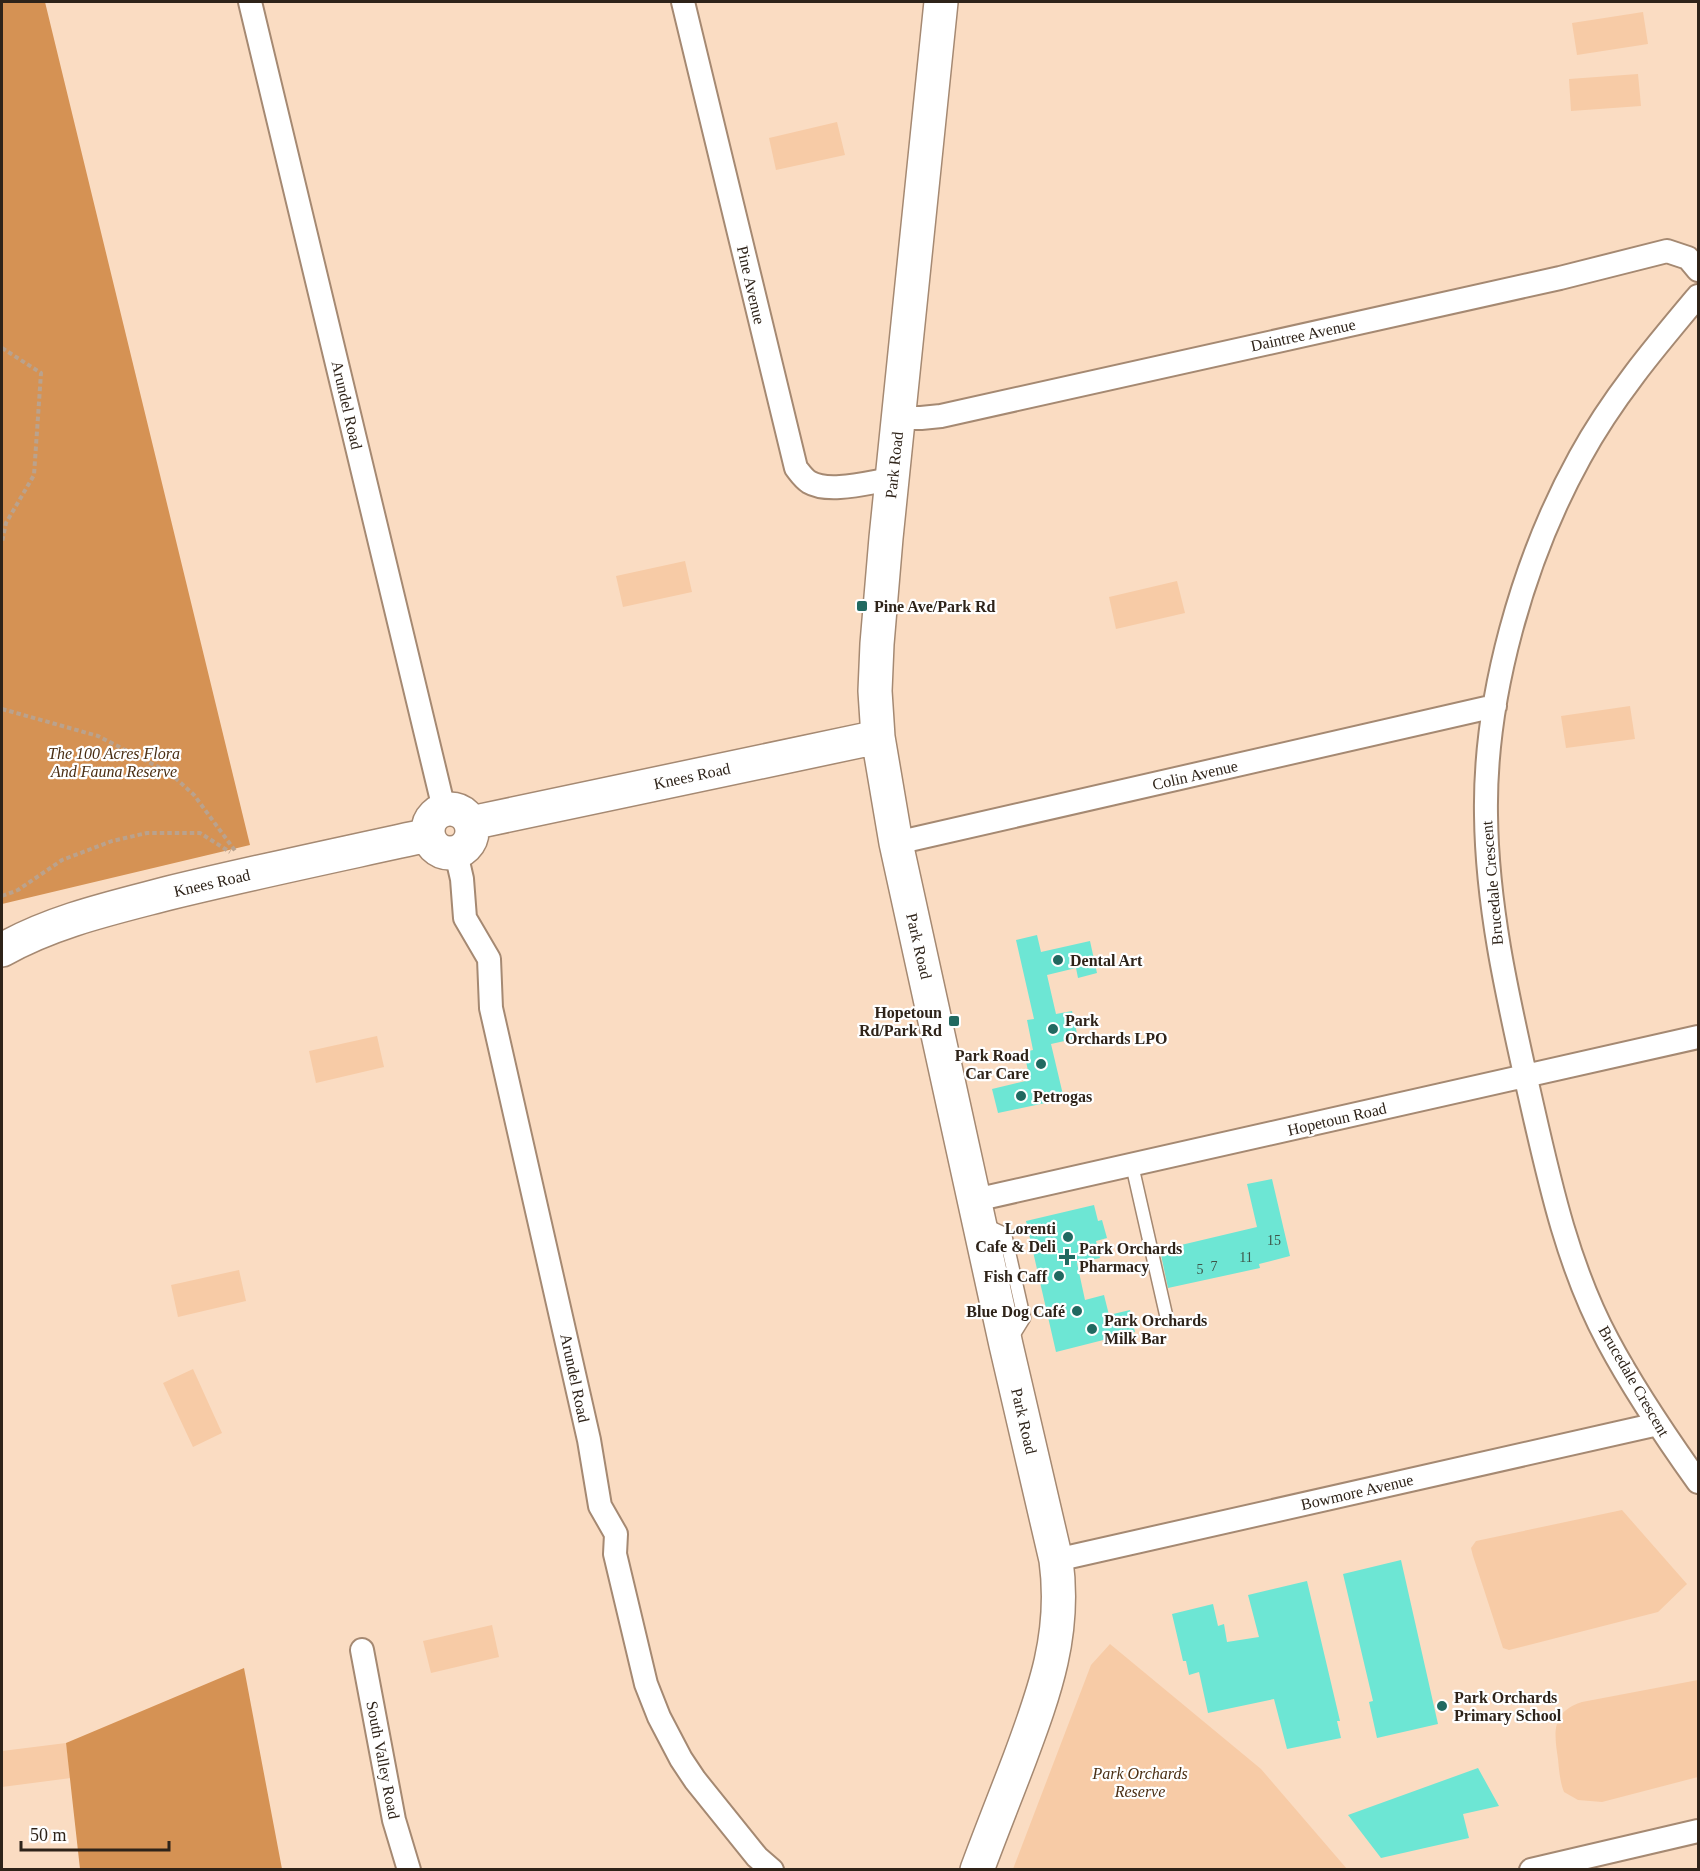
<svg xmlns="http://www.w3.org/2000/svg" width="1700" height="1871" font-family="Georgia,serif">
<rect width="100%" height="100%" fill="#fadcc2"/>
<path fill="#f7cba6" d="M1643 12 1648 44 1577 55 1572 23Z
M1638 74 1641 106 1571 111 1569 79Z
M837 122 845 155 776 170 769 138Z
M685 561 692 592 623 607 616 576Z
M1177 581 1185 613 1116 629 1109 597Z
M1630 706 1635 739 1566 748 1561 716Z
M377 1036 384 1067 316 1083 309 1051Z
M239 1270 246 1301 178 1317 171 1285Z
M193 1369 222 1433 193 1447 163 1383Z
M1622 1510 1687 1584 1658 1612 1509 1650 1503 1648 1473 1556 1471 1548 1476 1541Z
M492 1625 499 1657 431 1673 423 1641Z
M1110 1644 1261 1769 1347 1869H1013L1091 1665Z
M1698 1680V1777L1602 1802 1578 1800 1564 1792C1560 1782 1559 1770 1558 1759 1554 1732 1551 1712 1582 1702Z
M66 1743 71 1778 2 1787V1751Z"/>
<path fill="#d59254" d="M2 2H45L250 845 2 904Z
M244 1668 282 1869H80L66 1743Z"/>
<path fill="#6de6d4" d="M1037 935 1041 952 1090 941 1097 973 1078 978 1076 968 1047 975 1056 1014 1072 1011 1078 1038 1051 1044 1064 1099 998 1113 992 1089 1030 1080 1024 1052 1033 1050 1027 1020 1034 1019 1016 940Z
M1272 1179 1290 1256 1259 1264 1260 1268 1168 1288 1160 1250 1257 1227 1247 1184Z
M1094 1205 1098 1221 1102 1220 1107 1238 1096 1241 1100 1258 1077 1263 1085 1300 1104 1295 1109 1315 1130 1310 1135 1332 1056 1352 1026 1221Z
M1401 1560 1438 1724 1377 1738 1369 1702 1373 1701 1343 1574Z
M1307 1581 1340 1721H1337L1341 1738 1287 1749 1274 1699 1208 1713 1199 1672 1189 1675 1186 1661H1183L1172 1614 1213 1604 1218 1626 1224 1624 1227 1642 1259 1637 1248 1595Z
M1478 1768 1499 1806 1463 1814 1469 1838 1381 1858 1348 1815Z"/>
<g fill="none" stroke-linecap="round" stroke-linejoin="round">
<g stroke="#a58972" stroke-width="15">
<path id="lane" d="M1132 1165 1167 1319
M983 1224 1005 1234 1024 1318 1011 1339"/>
</g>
<g stroke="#a58972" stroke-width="26">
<path id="street" d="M250 2 444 809
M683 2 796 468C800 473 803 478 809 482 829 494 870 482 892 479
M1698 296C1656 346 1612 398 1580 457 1523 560 1484 697 1486 815 1487 906 1507 994 1527 1083 1547 1170 1565 1261 1608 1341 1634 1390 1666 1437 1698 1482
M900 418H921L941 416 1560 278 1667 251 1688 258 1698 270
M896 843 1495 706
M456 853 462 879 465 918 489 959 491 1008 589 1440 600 1506 616 1534 615 1554 646 1684 659 1717 681 1759 695 1780 757 1857 772 1870
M975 1200 1698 1037
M1056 1560 1658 1424
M362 1650 394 1820 409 1870
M1531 1870 1698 1831"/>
</g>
<g stroke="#a58972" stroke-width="36">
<path id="secondary" d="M941 2 886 538 877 644 875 691 878 737 896 843 1006 1345 1056 1560C1066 1633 1045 1691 1020 1758 1006 1795 991 1832 977 1870
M428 831a22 22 0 1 1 44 0a22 22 0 1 1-44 0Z
M471 823 878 737
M2 950C53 921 112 908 169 893 255 872 342 854 428 835"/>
</g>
<path stroke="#baa28d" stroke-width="4" stroke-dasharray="4.5 3" stroke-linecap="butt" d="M2 348 41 373 34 475 6 523 2 542
M2 709 98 736 170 773 194 795 236 852
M2 896 18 890 62 860 112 841 147 833H200L230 852"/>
<use href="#lane" stroke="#fff" stroke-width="12"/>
<use href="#street" stroke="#fff" stroke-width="22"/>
<use href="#secondary" stroke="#fff" stroke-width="33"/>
</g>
<g fill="#216960" stroke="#fff" stroke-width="2">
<rect x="856" y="600" width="12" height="12" rx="3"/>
<circle cx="1058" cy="960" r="6"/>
<rect x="948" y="1015" width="12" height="12" rx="3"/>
<circle cx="1053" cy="1029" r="6"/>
<circle cx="1041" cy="1064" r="6"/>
<circle cx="1021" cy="1096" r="6"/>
<circle cx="1068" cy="1237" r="6"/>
<path d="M1064 1248h6v6h6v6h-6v6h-6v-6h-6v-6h6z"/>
<circle cx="1059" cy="1276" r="6"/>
<circle cx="1077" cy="1311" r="6"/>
<circle cx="1092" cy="1329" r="6"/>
<circle cx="1442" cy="1706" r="6"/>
</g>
<g text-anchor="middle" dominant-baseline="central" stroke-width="4.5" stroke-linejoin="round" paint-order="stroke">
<g font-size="14" fill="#3e5448">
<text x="1274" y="1240">15</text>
<text x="1246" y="1257">11</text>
<text x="1214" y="1266">7</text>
<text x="1200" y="1269">5</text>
</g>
<g font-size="16" fill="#2e2319" stroke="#fff">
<text transform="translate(751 285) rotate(77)">Pine Avenue</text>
<text transform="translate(1303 335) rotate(-12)">Daintree Avenue</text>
<text transform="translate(347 405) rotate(77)">Arundel Road</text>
<text transform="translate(894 465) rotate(-84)">Park Road</text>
<text transform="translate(1195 775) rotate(-13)">Colin Avenue</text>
<text transform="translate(692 776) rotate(-12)">Knees Road</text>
<text transform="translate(212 883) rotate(-13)">Knees Road</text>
<text transform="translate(1492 883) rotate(-95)">Brucedale Crescent</text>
<text transform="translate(919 946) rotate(77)">Park Road</text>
<text transform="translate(1337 1119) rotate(-13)">Hopetoun Road</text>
<text transform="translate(575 1378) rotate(78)">Arundel Road</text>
<text transform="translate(1634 1381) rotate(60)">Brucedale Crescent</text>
<text transform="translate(1024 1421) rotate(77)">Park Road</text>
<text transform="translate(1357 1492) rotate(-13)">Bowmore Avenue</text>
<text transform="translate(383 1760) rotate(79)">South Valley Road</text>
</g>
<g font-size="16" font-weight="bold" fill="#2e2319" stroke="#fff" text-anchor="start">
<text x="874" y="606">Pine Ave/Park Rd</text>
<text x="1070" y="960">Dental Art</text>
<text x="942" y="1012" text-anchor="end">Hopetoun<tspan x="942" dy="18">Rd/Park Rd</tspan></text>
<text x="1065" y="1020">Park<tspan x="1065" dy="18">Orchards LPO</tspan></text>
<text x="1029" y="1055" text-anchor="end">Park Road<tspan x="1029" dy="18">Car Care</tspan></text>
<text x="1033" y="1096">Petrogas</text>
<text x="1056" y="1228" text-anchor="end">Lorenti<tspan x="1056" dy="18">Cafe &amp; Deli</tspan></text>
<text x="1079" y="1248">Park Orchards<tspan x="1079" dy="18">Pharmacy</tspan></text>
<text x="1047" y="1276" text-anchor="end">Fish Caff</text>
<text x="1065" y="1311" text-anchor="end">Blue Dog Café</text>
<text x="1104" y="1320">Park Orchards<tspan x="1104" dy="18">Milk Bar</tspan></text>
<text x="1454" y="1697">Park Orchards<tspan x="1454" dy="18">Primary School</tspan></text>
</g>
<g font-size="16" font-style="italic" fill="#4a2e13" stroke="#fff">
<text x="114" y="753">The 100 Acres Flora<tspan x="114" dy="18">And Fauna Reserve</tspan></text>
<text x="1140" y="1773">Park Orchards<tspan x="1140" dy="18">Reserve</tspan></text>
</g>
</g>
<rect width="1700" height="1871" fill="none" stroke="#2e2319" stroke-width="6"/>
<path d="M21 1841v9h148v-9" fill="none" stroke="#2e2319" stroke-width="3"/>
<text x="30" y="1841" font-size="18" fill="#2e2319" stroke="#ffffff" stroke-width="4.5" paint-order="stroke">50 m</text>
</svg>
